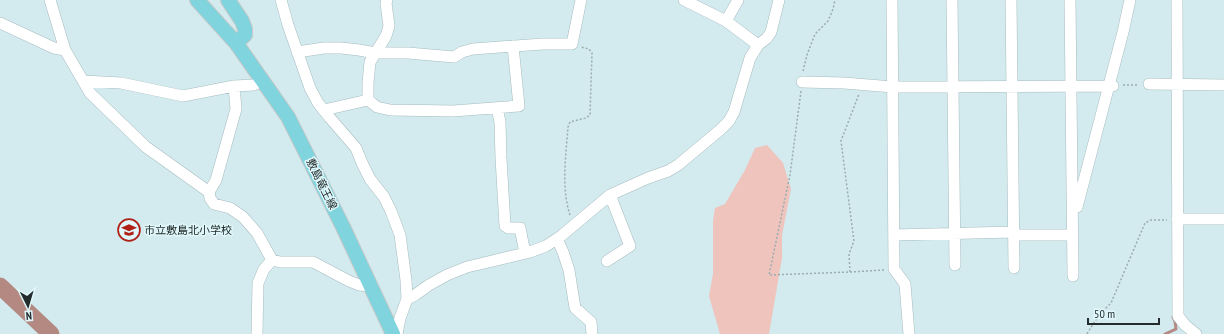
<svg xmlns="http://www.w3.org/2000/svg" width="1224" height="334" font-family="'PT Sans Narrow','Noto Sans JP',sans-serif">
<rect width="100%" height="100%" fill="#d3eaee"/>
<path fill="#efc4bd" d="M767 145 783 163 791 189 782 235V258L769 334H720L709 296 713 274V221L715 208 725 204 745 170 755 148Z"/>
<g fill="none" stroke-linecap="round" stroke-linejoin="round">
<path stroke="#b38982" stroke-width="3" d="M1165 334 1176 329 1175 321 1173 317"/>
<path stroke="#b38982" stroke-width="17" d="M0 286 51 334"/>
<g stroke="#a6bcc0" stroke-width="12">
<path id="minor" d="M50 0 65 50 90 93 146 147 209 192
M281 0 288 25 310 88 318 103 330 118 356 148 362 163 370 179 384 197 391 211 400 235 406 280 407 299 400 318 397 334
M684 0 726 21 758 45
M892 0 894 269 905 284 909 334
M952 0 955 265
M1011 0 1014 268
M1070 0 1073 276
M1177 0 1178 316 1185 325 1196 334
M726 21 738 0
M0 23 54 48 65 50
M297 52 324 48H341L359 50 375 53H408L454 57 462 52 473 49 543 44H572L581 0
M83 81 121 83 183 96 234 86 254 85 263 80
M802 82 844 83 893 87 1113 86
M1149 84 1224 85
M234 86 236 109 216 180 209 192 210 198 214 204 230 208 243 217 257 233 272 260 280 262H313L349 281 359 285 371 286
M368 100V83L370 62 386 36 389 26 386 3 387 0
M497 108 500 122 501 158 505 226 508 228H520L525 253
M324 110 368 100 377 107 390 110 453 111 519 106 513 46
M1077 207 1123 32 1130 0
M1177 219H1224
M894 235 1013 232
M1013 235H1073
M557 239 563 252 569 270 575 308 591 322 592 334
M607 261 630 246 610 195
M407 299 415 295 429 285 447 275 467 267 530 252 546 246 561 236 610 195 648 178 668 171 678 165 720 130 729 121 734 112 750 58 758 45 767 38 771 32 779 0
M257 334 258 283 264 269 272 260"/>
</g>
<g stroke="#c6c8c8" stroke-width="16">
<path id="major" d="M197 0 236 43
M228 0 242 21 245 29V35L236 43 288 117 343 227 393 334"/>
</g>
<path stroke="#9aacb0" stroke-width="1.5" stroke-dasharray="2 2" stroke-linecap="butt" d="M803 71 807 55 815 34 828 21 833 9 835 0
M1123 85H1139
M801 91 790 175 769 275 850 272 884 270
M570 215C561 188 566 155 568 127L570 122 586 118 590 115 592 53 589 49 581 47
M850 272 849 254 854 241 841 141 859 94
M1087 334C1094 322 1101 312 1111 303L1145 223 1151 220H1167"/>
<use href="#minor" stroke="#fff" stroke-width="11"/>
<use href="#major" stroke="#7fd4de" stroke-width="14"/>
</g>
<defs>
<g id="school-ring" transform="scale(1.15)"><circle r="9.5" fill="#e0f8fb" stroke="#b02016" stroke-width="1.5"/><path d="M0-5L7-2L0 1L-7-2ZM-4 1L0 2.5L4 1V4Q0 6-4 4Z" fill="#b02016"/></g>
</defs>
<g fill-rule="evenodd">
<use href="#school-ring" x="129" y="230"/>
</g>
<g text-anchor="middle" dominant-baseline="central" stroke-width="3" stroke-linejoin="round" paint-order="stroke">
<g font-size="11" fill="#232c2d" stroke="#e0f8fb">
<text transform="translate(322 184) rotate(64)">敷島竜王線</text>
</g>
<g font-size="11" fill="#232c2d" stroke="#e0f8fb" text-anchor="start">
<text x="144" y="230">市立敷島北小学校</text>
</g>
</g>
<g transform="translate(28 306) rotate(175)" stroke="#e0f8fb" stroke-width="3" paint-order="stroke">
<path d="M0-3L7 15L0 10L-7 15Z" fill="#232c2d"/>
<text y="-6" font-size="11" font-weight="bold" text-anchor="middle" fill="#232c2d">N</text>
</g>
<path d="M1088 318v6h71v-6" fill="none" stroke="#232c2d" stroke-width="2"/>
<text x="1094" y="318" font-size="12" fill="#232c2d" stroke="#e0f8fb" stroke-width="3" paint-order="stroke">50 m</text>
</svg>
